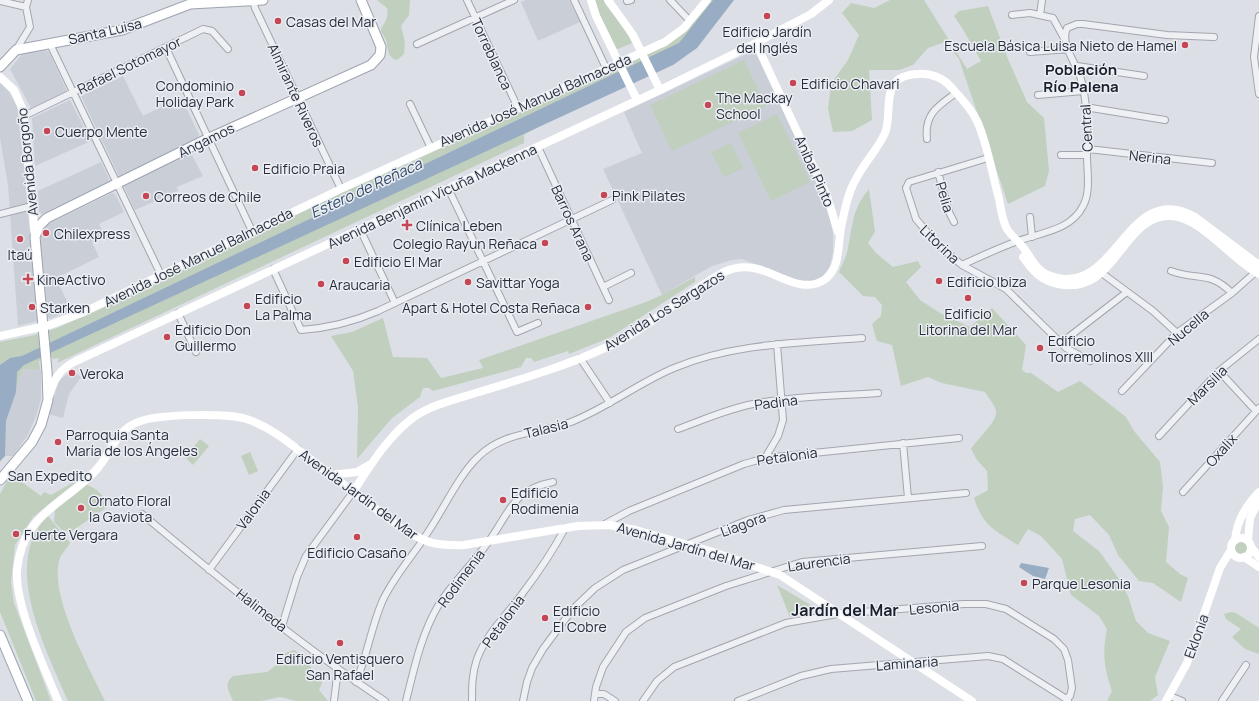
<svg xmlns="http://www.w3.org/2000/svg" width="1259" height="701" font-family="Manrope,sans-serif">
<rect width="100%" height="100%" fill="#dcdfe5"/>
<path fill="#caced7" d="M526 0H569L580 22 538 41 521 2Z
M45 50 49 52 67 91 31 108 10 69 22 54Z
M755 50 827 207 833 234V252L830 266 823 276 811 282 796 280 742 259 732 260 712 266 662 295 603 169 642 153 624 112Z
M123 76 143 116 181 97 199 135 198 138 202 148 191 153 203 176 177 187 178 191 135 210 81 96Z
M0 82 9 92 17 106 23 158 38 321 18 326 8 185 0 138Z
M70 100 91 141 35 166 32 118Z
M101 162 110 181 42 214 39 212 38 191Z
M112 193 115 194 124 212 99 224 105 236 92 242 99 257 56 278 71 310 49 319 46 314 40 235 46 225Z
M25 369 41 370V399L36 416 28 435 13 456H5L6 421 21 372Z
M72 370 81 377 69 394 63 418 48 414 59 381Z"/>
<path fill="#c1cfbe" d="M377 0H410L409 15 401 26 405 42 404 54 397 60C387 58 388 47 386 40 385 37 382 34 381 31 380 26 390 21 387 8Z
M595 0H604L605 4 624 28 632 43 618 49 616 48 598 11Z
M706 0H729L702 38 516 139 524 135V143L57 363 59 358 53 359 52 357 39 361 40 370 24 369 21 372 6 421 5 456 0 462V342L35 335 57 328 157 284 266 227 664 45Z
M890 0H924L967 69 981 61 964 31 954 16 959 11 988 6 1008 59 1027 102 1044 118 1049 171 1045 186 1008 204 959 59 945 42 928 48 913 65 899 70H869L872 120 852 131 833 132 828 109 831 84 848 60 859 35 842 13 851 3 874 8Z
M744 60 766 106 672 151 650 105Z
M777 114 810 182 771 201 738 133Z
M731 143 743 168 724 177 711 152Z
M869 189 875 232 868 243 876 253 893 267 918 261 921 267 906 282 920 300 940 313 970 327 992 308 1026 345 1022 370 1026 373H1031L1058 392 1080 381 1126 417 1134 431 1160 462 1163 486 1161 511 1169 527 1166 562 1180 574 1188 578 1181 602 1153 583 1139 581 1118 555 1109 535 1090 515 1075 519 1073 531 1099 551 1119 579 1128 596 1136 621 1148 633 1170 641 1155 677 1158 695 1150 701H1107L1112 691C1104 667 1102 654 1107 629L1099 616 1071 595 1062 559 1041 536 1028 529 1018 545C994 530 983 526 974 498L988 490 987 471 977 460 971 449C977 439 998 421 996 411 995 405 988 397 985 392L942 383 928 377 901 386 892 345 877 341 872 324 881 316 882 305 875 297 863 296 839 272C842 264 847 256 848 248 853 224 852 209 869 189Z
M695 277V282L609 338 569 354 568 351 534 362 531 358H526L521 367 433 391 429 388H423L420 397 392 418 357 459 358 407 353 371 331 336 352 332 383 318 393 357 427 358 441 378 483 368 479 360 646 302 662 295Z
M200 439 209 446 193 465 185 457Z
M250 452 258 471 249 475 241 456Z
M11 474 41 496 44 492 51 495 81 478 33 517 15 545 11 582 14 603 51 701H36L0 612V494Z
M86 484C98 490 104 494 107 507L72 531 62 530 54 522 55 510Z
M48 516 70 543C67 548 60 555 59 561 50 598 89 667 105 701H68C46 650 0 562 48 516Z
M1232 548a9 9 0 1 1 18 0a9 9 0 1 1-18 0Z
M777 585 816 608 813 611 790 617Z
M1231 612 1236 613 1259 628V654L1245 649 1232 637 1241 629 1226 619 1224 614Z
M294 650 304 656 313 671 324 678 319 690 328 701H296L280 697 261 701H233C229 691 223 684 233 676L267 672 279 663 283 654Z"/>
<path fill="#98acc4" d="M713 0H734L697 48 673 65 24 365 17 372 16 392 6 421 5 456 0 461V365L10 358 22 356 679 43Z
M1021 563 1049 568 1045 579 1033 576 1019 567Z"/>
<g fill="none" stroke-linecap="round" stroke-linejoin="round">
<g stroke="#a2a6af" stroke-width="8">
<path id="street" d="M253 0 255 8 341 189
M467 0 518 108
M574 0 606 68
M670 0 690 21
M0 1 26 7
M627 1 631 0
M1012 15 1030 13 1053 18 1064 38
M1040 15 1042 0
M1259 16 1254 57 1259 94
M50 44 161 275
M417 44 514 0
M166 48 252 231
M16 50 30 27 26 7 28 0
M1030 52 1069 49
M1077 66 1144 76
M1038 95 1083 91
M410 104 431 148
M1085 107 1165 120
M24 116 203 29 212 31 228 49
M927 139C924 114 938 106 956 93
M538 147 609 300
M1088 149 1212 163
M1061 155H1087
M988 158 909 182 906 188 916 219 939 246 962 265 1006 289 1066 348 1090 361
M938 172 949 212 954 222
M448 188 517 332 538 323
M0 214 32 206
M1030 217 1032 237
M360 229 395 303
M962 265C979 257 997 249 1015 242 1038 233 1071 231 1083 206 1091 192 1087 171 1087 155 1088 134 1087 95 1080 76 1075 62 1060 43 1067 28L1077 24H1083L1167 35 1214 37
M273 269 301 330C329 328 353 322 378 311L612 200
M1099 271 1153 311 1177 333
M1171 271C1198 281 1209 270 1232 293
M603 287 631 273
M178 313 196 352
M1061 343 1127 292
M580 358 610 403
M1219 371 1256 411
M1122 391 1177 333 1232 293 1259 269
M678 429C703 420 727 409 753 404 794 396 837 396 878 393
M1159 436 1219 371 1259 339
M903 443 908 498
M765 458 778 436 783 420 777 344
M1183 492 1259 408
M142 514C220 579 300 645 385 701
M603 525 629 511 744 464 765 458 959 438
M209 570 298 449
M282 626 297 577 306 556 353 492
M356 682C367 656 371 628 382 602 393 577 413 556 428 532 443 510 459 475 478 457 504 431 539 434 571 422 607 408 638 383 674 368 734 343 799 343 862 338
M595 694H604L615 701
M1170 696 1182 701
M334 701 338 669
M406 701C414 669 421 635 438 606 452 583 473 564 489 541 510 512 512 490 553 482
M472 701C472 687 472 673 477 659 486 634 507 615 522 594 538 573 553 551 565 528
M523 701 527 682 532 668 543 649 572 610 595 588 623 570 748 520 784 510 966 493
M594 701 596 687 603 667 626 632 645 618 726 586 802 562 982 546
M643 701 657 681 674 667 786 623 837 614 964 604H986L1006 609 1054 639 1064 649 1068 660 1072 688 1070 696 1066 699
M738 701 801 676 831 669 988 656 1003 659 1068 700
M1222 701 1246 665"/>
</g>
<g stroke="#9ca3b0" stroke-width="11">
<path id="primary" d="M0 67 16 50 122 30 190 4 263 0
M0 480 32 442 41 425 48 400 47 371 35 237 39 226 47 218 209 138 371 65 380 55 381 47 361 0
M0 635 28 701"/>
</g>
<use href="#street" stroke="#eef0f4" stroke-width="6"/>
<path stroke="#fff" stroke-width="8" d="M591 0 596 16 637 100
M608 0 633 35 660 90
M756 43 827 196 838 232
M0 77 14 90 23 110 35 236
M1023 257C1032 270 1041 281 1058 284 1117 297 1121 214 1171 216 1201 217 1232 260 1259 274
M0 336 50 325 84 312 341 189 665 42 684 28 707 0
M49 396C54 378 60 369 76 361L660 90 756 43 811 14 829 0
M331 475 357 472 369 465
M353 492C370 466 388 436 414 417 433 404 457 399 479 392 522 379 566 366 607 347 649 329 683 294 724 272 735 267 746 266 758 269 779 274 802 294 824 280 842 268 837 242 842 223 845 209 848 192 856 179 864 163 878 149 885 133 894 111 877 75 919 74 931 73 943 78 951 87 960 97 971 108 977 121 988 145 992 174 999 199 1001 209 1002 220 1007 229 1012 237 1020 242 1025 250 1032 259 1036 270 1048 275 1116 303 1126 177 1195 217L1259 265
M1231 548a10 10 0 1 1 20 0a10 10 0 1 1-20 0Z
M1235 540C1237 520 1246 506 1259 492
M1248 540 1250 518 1259 501
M1251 547 1259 557
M1244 557 1259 567
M58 701C44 667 15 606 17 571 22 512 65 505 97 469 112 452 116 430 138 422 157 414 223 413 243 418 272 426 295 448 318 465 346 486 374 508 403 529 426 543 436 546 464 545L578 526 609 525 636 530 713 552 780 575 972 701
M1166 701 1187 663 1220 568 1231 550"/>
<use href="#primary" stroke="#fff" stroke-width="9"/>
</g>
<g fill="#c54654" stroke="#ebeef3" stroke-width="1.5">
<circle cx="767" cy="16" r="4"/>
<circle cx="278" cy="21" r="4"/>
<circle cx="1185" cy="45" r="4"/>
<circle cx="793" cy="83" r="4"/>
<circle cx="242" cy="93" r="4"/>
<circle cx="708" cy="105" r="4"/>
<circle cx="47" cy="131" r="4"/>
<circle cx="255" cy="168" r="4"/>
<circle cx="604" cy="195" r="4"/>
<circle cx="146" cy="196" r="4"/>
<path d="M405 219h4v4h4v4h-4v4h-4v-4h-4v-4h4z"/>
<circle cx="46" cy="233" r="4"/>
<circle cx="20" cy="239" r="4"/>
<circle cx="545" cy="243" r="4"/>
<circle cx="346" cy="261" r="4"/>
<path d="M26 273h4v4h4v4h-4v4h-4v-4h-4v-4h4z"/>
<circle cx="939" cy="281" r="4"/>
<circle cx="468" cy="282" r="4"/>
<circle cx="321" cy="284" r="4"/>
<circle cx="968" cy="298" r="4"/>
<circle cx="247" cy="306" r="4"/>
<circle cx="32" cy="307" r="4"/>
<circle cx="588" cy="307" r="4"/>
<circle cx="167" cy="337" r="4"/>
<circle cx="1040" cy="348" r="4"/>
<circle cx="72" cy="373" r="4"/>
<circle cx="58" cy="442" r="4"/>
<circle cx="50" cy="460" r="4"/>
<circle cx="503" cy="500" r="4"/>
<circle cx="81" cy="508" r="4"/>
<circle cx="16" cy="534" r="4"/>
<circle cx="357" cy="537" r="4"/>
<circle cx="1024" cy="583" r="4"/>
<circle cx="545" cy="618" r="4"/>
<circle cx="340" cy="643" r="4"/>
</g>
<g text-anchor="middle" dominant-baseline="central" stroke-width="3" stroke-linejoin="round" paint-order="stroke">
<g font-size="14" fill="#272d3b" stroke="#ebeef3" text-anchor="start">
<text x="286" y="21">Casas del Mar</text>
<text x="767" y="31" text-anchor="middle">Edificio Jardín<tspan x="767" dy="16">del Inglés</tspan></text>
<text x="1177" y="45" text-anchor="end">Escuela Básica Luisa Nieto de Hamel</text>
<text x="801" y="83">Edificio Chavari</text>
<text x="234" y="85" text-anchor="end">Condominio<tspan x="234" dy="16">Holiday Park</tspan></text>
<text x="716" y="97">The Mackay<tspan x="716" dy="16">School</tspan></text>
<text x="55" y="131">Cuerpo Mente</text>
<text x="263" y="168">Edificio Praia</text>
<text x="612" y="195">Pink Pilates</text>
<text x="154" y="196">Correos de Chile</text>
<text x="416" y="225">Clínica Leben</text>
<text x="54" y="233">Chilexpress</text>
<text x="537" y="243" text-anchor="end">Colegio Rayun Reñaca</text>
<text x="20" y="254" text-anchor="middle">Itaú</text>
<text x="354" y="261">Edificio El Mar</text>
<text x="37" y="279">KineActivo</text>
<text x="947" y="281">Edificio Ibiza</text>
<text x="476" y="282">Savittar Yoga</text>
<text x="329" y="284">Araucaria</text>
<text x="255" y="298">Edificio<tspan x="255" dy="16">La Palma</tspan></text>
<text x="40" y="307">Starken</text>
<text x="580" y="307" text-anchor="end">Apart &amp; Hotel Costa Reñaca</text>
<text x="968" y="313" text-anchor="middle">Edificio<tspan x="968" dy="16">Litorina del Mar</tspan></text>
<text x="175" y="329">Edificio Don<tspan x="175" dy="16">Guillermo</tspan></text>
<text x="1048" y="340">Edificio<tspan x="1048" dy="16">Torremolinos XIII</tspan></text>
<text x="80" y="373">Veroka</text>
<text x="66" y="434">Parroquia Santa<tspan x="66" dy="16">María de los Ángeles</tspan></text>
<text x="50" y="475" text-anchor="middle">San Expedito</text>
<text x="511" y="492">Edificio<tspan x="511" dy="16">Rodimenia</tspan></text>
<text x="89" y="500">Ornato Floral<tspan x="89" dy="16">la Gaviota</tspan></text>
<text x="24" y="534">Fuerte Vergara</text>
<text x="357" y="552" text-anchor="middle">Edificio Casaño</text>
<text x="1032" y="583">Parque Lesonia</text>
<text x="553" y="610">Edificio<tspan x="553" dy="16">El Cobre</tspan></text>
<text x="340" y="658" text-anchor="middle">Edificio Ventisquero<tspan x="340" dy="16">San Rafael</tspan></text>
</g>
<g font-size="14" fill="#272d3b" stroke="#ebeef3">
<text transform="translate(105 31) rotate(-13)">Santa Luisa</text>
<text transform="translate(492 54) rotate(65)">Torreblanca</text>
<text transform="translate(129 65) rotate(-26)">Rafael Sotomayor</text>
<text transform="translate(296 95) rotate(65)">Almirante Riveros</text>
<text transform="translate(535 100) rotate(-24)">Avenida José Manuel Balmaceda</text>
<text transform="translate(1086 128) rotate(-93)">Central</text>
<text transform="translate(206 140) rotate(-26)">Angamos</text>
<text transform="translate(1150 157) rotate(6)">Nerina</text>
<text transform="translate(27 162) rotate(-96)">Avenida Borgoño</text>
<text transform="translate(815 171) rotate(66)">Aníbal Pinto</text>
<text transform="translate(432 196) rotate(-25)">Avenida Benjamín Vicuña Mackenna</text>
<text transform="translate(945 197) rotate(73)">Pelia</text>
<text transform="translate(573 223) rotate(65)">Barros Arana</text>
<text transform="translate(940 244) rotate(44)">Litorina</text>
<text transform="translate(198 257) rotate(-26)">Avenida José Manuel Balmaceda</text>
<text transform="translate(664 310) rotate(-32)">Avenida Los Sargazos</text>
<text transform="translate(1188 327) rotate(-40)">Nucella</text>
<text transform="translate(1207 385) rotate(-45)">Marsilia</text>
<text transform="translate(776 402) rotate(-7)">Padina</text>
<text transform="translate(546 428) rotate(-14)">Talasia</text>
<text transform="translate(1221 450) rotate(-48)">Oxalix</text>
<text transform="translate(787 456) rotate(-8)">Petalonia</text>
<text transform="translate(359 494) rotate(36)">Avenida Jardín del Mar</text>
<text transform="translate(253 509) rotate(-54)">Valonia</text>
<text transform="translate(743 524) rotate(-20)">Liagora</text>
<text transform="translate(686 546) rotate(16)">Avenida Jardín del Mar</text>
<text transform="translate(819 562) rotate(-8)">Laurencia</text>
<text transform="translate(461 578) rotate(-53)">Rodimenia</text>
<text transform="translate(934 607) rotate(-5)">Lesonia</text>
<text transform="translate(262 610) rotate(38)">Halimeda</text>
<text transform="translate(503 621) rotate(-54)">Petalonia</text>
<text transform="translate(1196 636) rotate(-70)">Eklonia</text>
<text transform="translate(907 663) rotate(-4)">Laminaria</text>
</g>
<g font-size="15" font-weight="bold" fill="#191f2b" stroke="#ebeef3">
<text x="1081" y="69">Población<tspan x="1081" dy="17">Río Palena</tspan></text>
</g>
<g font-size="15" font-style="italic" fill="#334a6c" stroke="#ebeef3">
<text transform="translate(366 188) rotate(-25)">Estero de Reñaca</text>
</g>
<g font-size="16" font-weight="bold" fill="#191f2b" stroke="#ebeef3">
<text x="845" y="610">Jardín del Mar</text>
</g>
</g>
</svg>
